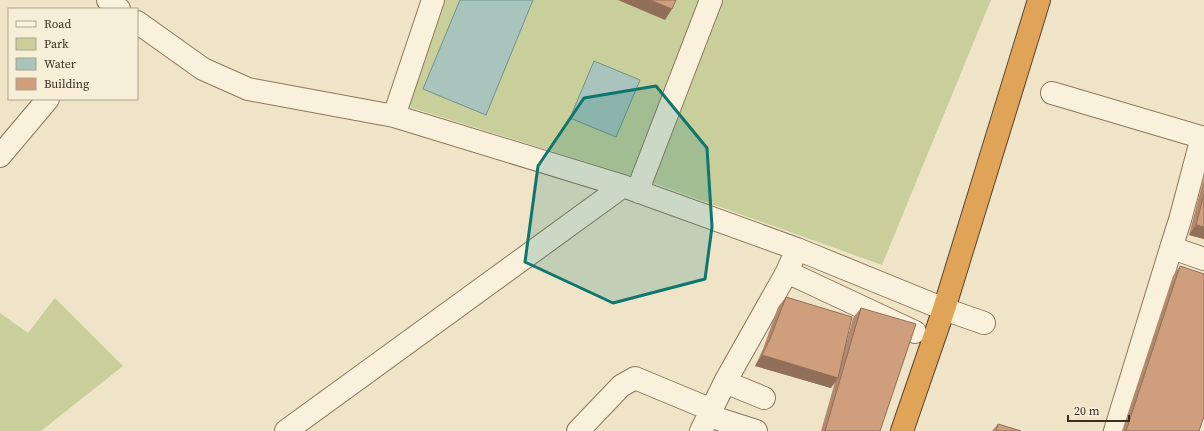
<svg xmlns="http://www.w3.org/2000/svg" width="1204" height="431" font-family="'Source Serif 4',serif">
<rect width="100%" height="100%" fill="#f0e4c8"/>
<path fill="#c9cf9b" d="M442 0H991L882 265 642 179 406 106Z
M55 298 123 366 41 431H0V313L28 333Z"/>
<path fill="#a9c4bc" stroke="#6f938a" d="M460 0H533L486 115 423 89Z
M594 61 640 80 616 137 570 118Z"/>
<g fill="none" stroke-linecap="round" stroke-linejoin="round">
<g stroke="#8d765c" stroke-width="24">
<path id="minor" d="M108 0 119 9
M137 22 203 69 248 89 394 116 623 186
M1052 93 1204 138
M394 116 433 0
M1202 137 1180 220 1172 245 1181 251 1204 259
M0 156 48 99
M639 192 642 179 711 0
M787 272 915 332
M725 382 764 398
M709 416 756 431
M286 431 623 186 797 249 944 309 984 323
M578 431 621 386 635 378 712 410
M701 431 725 382 787 272 797 249
M1115 431 1172 245"/>
</g>
<g stroke="#5b4430" stroke-width="24">
<path id="highway" d="M902 431 944 309 1039 0"/>
</g>
<use href="#minor" stroke="#faf1dc" stroke-width="22"/>
<use href="#highway" stroke="#e0a458" stroke-width="22"/>
</g>
<path fill="#b2896c" d="M1204 177V239L1189 235Z
M1180 266 1199 431H1122L1173 276Z
M786 297 846 344 853 318 861 308 880 431H821L835 382 831 388 755 366 763 349 778 307Z
M998 424 1021 431H992Z"/>
<path fill="#916f58" d="M618 0H650L672 9 665 20Z
M1196 225 1204 227V239L1189 235Z
M762 355 838 378 831 388 755 366Z"/>
<path fill="#cf9f7d" stroke="#916f58" d="M650 0H676L672 9Z
M1204 194V227L1196 225Z
M1180 266 1204 274V416L1199 431H1126Z
M786 297 852 317 838 378 762 355 770 339Z
M861 308 916 324 880 431H825Z
M998 424 1021 431H996Z"/>
<path fill="#0f766e" fill-opacity="0.2" stroke="#0f766e" stroke-width="3" stroke-linejoin="round" d="M656 86 707 148 712 227 705 279 613 303 525 262 538 166 584 98Z"/>
<rect x="8" y="8" width="130" height="92" fill="#f7eed8" stroke="#ada18e"/>
<rect x="16" y="21" width="20" height="6" fill="#faf1dc" stroke="#ada18e"/>
<text x="44" y="28" font-size="12" fill="#3d2e20">Road</text>
<rect x="16" y="38" width="20" height="12" fill="#c9cf9b" stroke="#ada18e"/>
<text x="44" y="48" font-size="12" fill="#3d2e20">Park</text>
<rect x="16" y="58" width="20" height="12" fill="#a9c4bc" stroke="#ada18e"/>
<text x="44" y="68" font-size="12" fill="#3d2e20">Water</text>
<rect x="16" y="78" width="20" height="12" fill="#cf9f7d" stroke="#ada18e"/>
<text x="44" y="88" font-size="12" fill="#3d2e20">Building</text>
<path d="M1068 415v6h61v-6" fill="none" stroke="#3d2e20" stroke-width="2"/>
<text x="1074" y="415" font-size="12" fill="#3d2e20" stroke="#f7eed8" stroke-width="3" paint-order="stroke">20 m</text>
</svg>
